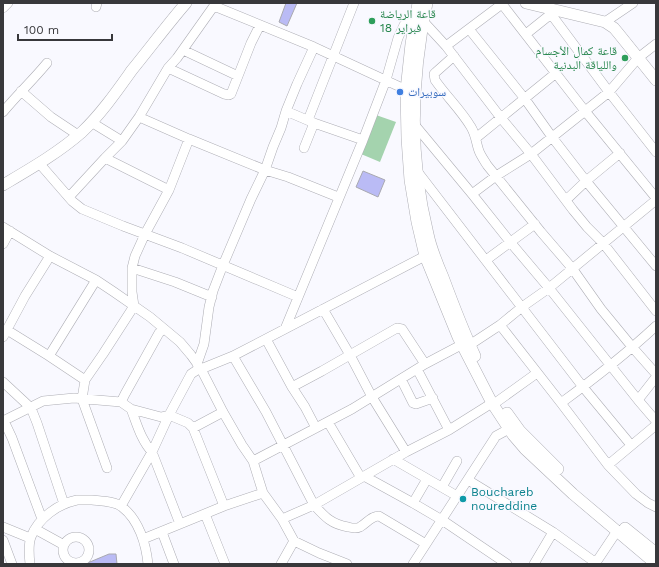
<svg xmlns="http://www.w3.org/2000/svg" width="659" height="567" font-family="'Work Sans','Noto Naskh Arabic',sans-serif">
<rect width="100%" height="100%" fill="#f9f9ff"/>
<path fill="#a4d3ae" d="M376 115 396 122 380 162 361 154Z"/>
<path fill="#babbf5" stroke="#a9a9b0" d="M286 3H297L287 26 279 22Z
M363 171 385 180 378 197 356 187Z
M109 554H116L117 564H85Z"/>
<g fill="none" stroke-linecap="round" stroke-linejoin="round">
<g stroke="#aeaeb5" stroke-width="10">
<path id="minor" d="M503 3 502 4 585 111 656 198
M214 6 314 47 411 92
M96 7 97 3
M3 8 8 3
M551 14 609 92 656 152
M423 21 446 46 501 118 531 154 573 210 587 227 603 243 656 311
M605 22 633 3
M469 29 525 99 552 137 586 181 656 266
M526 34 551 14 549 10
M446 46 502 4
M183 50 238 76
M454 56 436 72 434 74 435 80C446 96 461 110 471 127 476 135 476 143 479 151 481 156 484 160 487 165L541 232 572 268 601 309 633 348 656 374
M168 68 224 94 229 95 231 94 251 43 260 25
M21 91 51 117 78 135
M286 111 314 123 363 140
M3 112C17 95 33 80 47 63
M139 117 189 139 265 170 288 177 338 197
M308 120 354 3
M91 122 122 141
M414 124 472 194 511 243 549 288 638 400 656 421
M476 138 556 73
M304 148 314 123
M105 158 169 190
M39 163 72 201 82 209 123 226 182 248 298 297
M417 171 583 387 631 445
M472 194 496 176 531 154 609 92 638 58 656 44
M69 197 105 158 122 141 139 117 168 68 177 58 216 3
M566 200 586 181 620 153
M3 227 50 256 96 280 114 292 150 317 180 342 191 355 201 369 223 412 242 445 253 461 263 493 282 519 294 541 319 553 347 564
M3 244 10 231
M486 260 535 224
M132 268 175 282 212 297
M323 309 350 355 372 397 406 452
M500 325 561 403 608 465 636 494 648 503 656 507
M285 329 363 140 386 80 398 38 404 25 410 18 416 14
M7 330 49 356 85 380
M3 337 25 296 50 256
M266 339 292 387 305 407 316 428
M465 348 500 325 522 307 549 288 656 200
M49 356 96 280
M233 356 266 412 314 505C325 517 331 524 348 527 352 528 356 529 360 527 367 523 371 516 379 516L426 544
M197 364 204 344 209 307 213 291 223 265 251 199 265 170 273 147 281 128 286 111 297 84 314 47
M417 369 449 430
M401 379 413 403 416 404 433 398
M3 382 31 408 37 423 64 504
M292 387 322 371 397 328 402 329 425 364
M638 400 656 377
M498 401 537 373
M121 402 125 394 159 333 164 329
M561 403C594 379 626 354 656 326
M131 409C137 424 141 440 152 452L180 524
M3 421 43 401 74 398 121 402 131 409 161 417 169 415 188 423 193 428 224 506
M4 421 12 438 42 519
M328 422 361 478
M193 428 223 412
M393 459 457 496
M253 461 352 409 425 364 461 345
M608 465 656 425
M107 468 82 399 85 380 103 354 134 306 132 292V268L135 256 145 234 169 190 189 139
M364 476 413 503 442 520 507 564
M468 480 553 532 596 563
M442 487 457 461
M413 503 427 479
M121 506 152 452 169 415 191 374 197 370 201 369 233 356 425 256
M205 514 225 564
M282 519 314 505 406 452 449 430 492 403
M3 527 30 538
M35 529 64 545
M162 532 174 564
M63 550a13 13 0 1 1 26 0a13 13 0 1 1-26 0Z
M143 539 224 506 263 493
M3 540 12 564
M30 564C29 555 28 545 31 537 38 518 58 504 77 500 82 500 88 500 92 500 101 501 115 501 122 507 139 520 146 544 148 564
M281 564 294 541
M413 564 496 436 509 429
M534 564 553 532
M595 564 617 531"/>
</g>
<g stroke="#aeaeb5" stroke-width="12">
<path id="major" d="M418 3 411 44 406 90 407 138 410 180 417 222 425 256 458 337 492 403 513 435 525 449 573 494 656 564
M427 3C411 80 409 158 428 234 431 249 437 263 443 277 453 304 463 330 475 356
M526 3 605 22 614 28 619 34 656 80
M3 185C30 169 58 153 82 132 101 114 117 91 132 70 150 48 167 25 186 3
M507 413 520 431 558 469
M625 528 656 553"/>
</g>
<use href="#minor" stroke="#fff" stroke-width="9"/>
<use href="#major" stroke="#fff" stroke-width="11"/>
</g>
<g fill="#2e9e5b" stroke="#f9f9ff" stroke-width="1.5">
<circle cx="372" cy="21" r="4"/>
<circle cx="625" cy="58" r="4"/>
</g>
<circle fill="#3f7fe0" stroke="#f9f9ff" stroke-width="1.5" cx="400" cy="92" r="4"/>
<circle fill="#0f9aa8" stroke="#f9f9ff" stroke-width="1.5" cx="463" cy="499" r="4"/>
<g text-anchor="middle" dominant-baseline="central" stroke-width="3" stroke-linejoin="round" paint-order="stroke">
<g font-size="12" fill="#27864d" stroke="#f9f9ff" text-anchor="start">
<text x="380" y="14">قاعة الرياضة<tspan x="380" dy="14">18 فبراير</tspan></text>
<text x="617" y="51" text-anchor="end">قاعة كمال الأجسام<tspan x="617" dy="14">واللياقة البدنية</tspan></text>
</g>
<g font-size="12" fill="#366cbe" stroke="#f9f9ff" text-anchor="start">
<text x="408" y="92">سوبيرات</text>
</g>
<g font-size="12" fill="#0d838f" stroke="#f9f9ff" text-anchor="start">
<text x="471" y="492">Bouchareb<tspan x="471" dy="14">noureddine</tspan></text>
</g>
</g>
<rect width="659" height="567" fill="none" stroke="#38383b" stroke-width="8"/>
<path d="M18 34v6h94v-6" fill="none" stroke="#38383b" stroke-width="2"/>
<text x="24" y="34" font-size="12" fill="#38383b" stroke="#f9f9ff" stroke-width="3" paint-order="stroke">100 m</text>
</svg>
